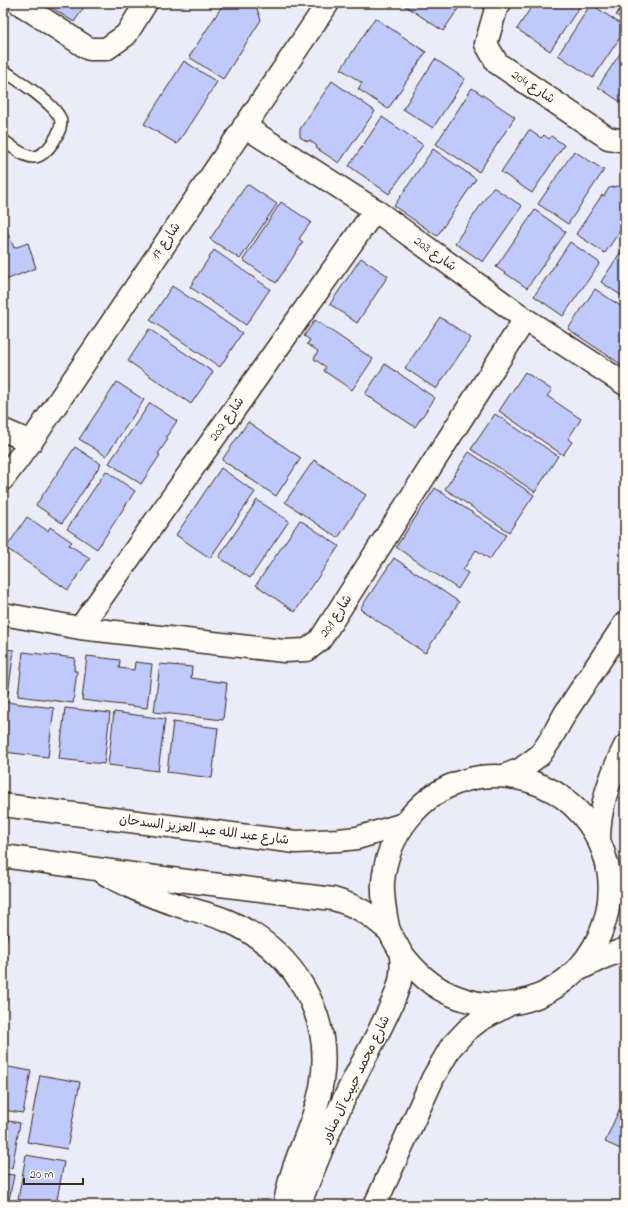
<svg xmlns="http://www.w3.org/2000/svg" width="628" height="1208" font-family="'Indie Flower','Playpen Sans Arabic',sans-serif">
<rect width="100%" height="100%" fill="#eaedf8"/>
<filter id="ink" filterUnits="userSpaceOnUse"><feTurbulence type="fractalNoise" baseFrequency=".025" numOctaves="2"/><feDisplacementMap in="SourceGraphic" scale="8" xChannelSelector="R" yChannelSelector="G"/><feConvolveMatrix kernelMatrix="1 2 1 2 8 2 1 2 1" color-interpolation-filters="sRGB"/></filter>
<g filter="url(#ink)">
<path fill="#bfcafb" stroke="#3b2a1e" d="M44 3H87L74 22Z
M224 3H255L261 20 223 79 189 57Z
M401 3H462L443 31Z
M534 3H582L550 51 517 29Z
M624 3H625V21L616 15Z
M591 4 625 27V30L593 78 558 55Z
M375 18 426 52 388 109 358 89 362 83 341 69Z
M625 46V105L598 87Z
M435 59 465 79 433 128 403 109Z
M184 61 217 82 177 144 144 124Z
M332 81 375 111 339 163 316 148 317 146 309 140 308 142 300 137V129Z
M472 88 515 117 479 172 436 144Z
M382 117 423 145 389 194 349 166Z
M529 130 541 138 544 135 549 139 551 136 564 145 532 193 501 172Z
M433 149 476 179 437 236 394 206Z
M574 151 604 170 568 224 538 204Z
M247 184 277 204 240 259 210 239Z
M618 186 624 190 625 189V223L605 253 576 234 602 195 604 196 609 188Z
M493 187 522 206 483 262 455 243Z
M281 202 311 222 299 239 303 242 276 283 243 260Z
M535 210 566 232 527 288 496 267Z
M3 221 14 248 28 243 36 268 3 281Z
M570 242 600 263 563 316 534 296Z
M624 247 625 248V298L601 282Z
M214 250 270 289 246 325 190 287Z
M361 258 388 276 357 323 330 304Z
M172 286 242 333 220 367 150 320Z
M595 289 625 309V367L568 329Z
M440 317 471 338 436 389 405 368Z
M315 320 373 359 352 390 324 371 326 367 314 359 318 351 307 344 310 340 304 336Z
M149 329 213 372 191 404 128 361Z
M385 364 435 398 415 427 365 394Z
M525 372 552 390 547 396 581 419 568 439 572 442 563 455 499 411Z
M117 382 144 400 106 456 79 439Z
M150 403 177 421 166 437 168 439 158 454 160 455 141 484 109 463Z
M495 414 558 456 535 492 471 449Z
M248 422 301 458 276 496 222 460Z
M75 447 101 464 62 523 36 505Z
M469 452 534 495 509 532 445 489Z
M314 460 366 495 338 538 285 502Z
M221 468 255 492 210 558 176 535Z
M106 471 135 491 97 549 67 529Z
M435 488 506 535 490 559 476 550 463 570 468 573 458 589 396 547Z
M257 500 289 521 250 578 219 557Z
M27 517 48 531 50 527 72 542 69 545 90 558 68 590 6 548Z
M300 520 339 546 295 612 256 585Z
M394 558 459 602 425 653 360 609Z
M3 647 4 649 14 650 8 694H3Z
M23 652 75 658 74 671H77L73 703 18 696Z
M87 656 120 660 119 668 134 670 135 662 152 664 147 708 82 700Z
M160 664 192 667 191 678 227 683 223 720 154 712Z
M5 702 54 708 48 757 3 752V722Z
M65 708 110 713 104 764 59 759Z
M114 712 165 719 158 771 108 765Z
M173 722 218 728 212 778 167 772Z
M3 931 8 932 3 958Z
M3 1066 31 1071 23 1113 3 1110Z
M40 1075 80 1082 67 1149 27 1142Z
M625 1105V1151L605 1142 619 1110Z
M3 1120 20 1123 12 1168 3 1166Z
M26 1155 64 1162 56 1205H17Z
M3 1174 14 1175 8 1205H3Z"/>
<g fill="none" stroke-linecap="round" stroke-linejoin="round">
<g stroke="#3b2a1e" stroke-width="14">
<path id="lane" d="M3 70C17 80 53 102 60 118 65 129 46 158 33 157 22 156 11 146 3 140"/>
</g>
<g stroke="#3b2a1e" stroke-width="25">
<path id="street" d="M19 3 89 49H106L126 35 146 3
M500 3 496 9 486 44 497 63 608 138 625 141
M244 126 375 210 525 319 625 384
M3 430 31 442
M3 479 31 442 328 3
M3 614 80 628 284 651 307 650 320 640 525 319
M80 628 375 210"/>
</g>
<g stroke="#3b2a1e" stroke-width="25">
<path id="secondary" d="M504 776 521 769 540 755 549 742 566 712 625 623
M3 805 296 842 339 840 357 838 404 824
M599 840C599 807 610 776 625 746
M3 856 139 875 333 899C360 907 368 913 389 931
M97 869C123 885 151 897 180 906 196 911 212 914 228 921 292 949 332 1012 322 1081 316 1124 290 1162 285 1205
M580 969 602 958 625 949
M299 1205C314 1169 328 1131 346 1095 356 1074 367 1054 378 1033 385 1018 393 1004 398 988 402 977 403 959 399 949 395 941 390 935 388 927 385 912 382 897 383 882 387 835 420 793 466 780 499 771 537 778 565 799 589 818 605 845 609 875 618 958 538 1028 457 997 432 988 415 971 400 951
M375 1205 433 1078 451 1047 467 1030 480 1020 510 1004"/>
</g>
<use href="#lane" stroke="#fdfcf7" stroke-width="11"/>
<use href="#street" stroke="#fdfcf7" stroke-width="22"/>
<use href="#secondary" stroke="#fdfcf7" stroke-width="22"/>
</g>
</g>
<g text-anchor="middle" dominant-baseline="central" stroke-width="3" stroke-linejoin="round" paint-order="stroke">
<g font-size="13" fill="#3b2a1e" stroke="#fdfcf7">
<text transform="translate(533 87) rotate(34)">شارع 204</text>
<text transform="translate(166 241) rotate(-56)">شارع 17</text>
<text transform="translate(435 254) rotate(36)">شارع 203</text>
<text transform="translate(227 419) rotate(-55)">شارع 202</text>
<text transform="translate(336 616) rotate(-57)">شارع 201</text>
<text transform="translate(204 830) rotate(7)">شارع عبد الله عبد العزيز السدحان</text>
<text transform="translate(356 1079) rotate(-64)">شارع محمد حبيب آل مناور</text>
</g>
</g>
<rect width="628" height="1208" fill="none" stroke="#fdfcf7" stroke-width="16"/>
<rect x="8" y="8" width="612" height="1192" fill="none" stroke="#3b2a1e" stroke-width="1.5" filter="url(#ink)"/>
<path d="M24 1178v6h59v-6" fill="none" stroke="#3b2a1e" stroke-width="2"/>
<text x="30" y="1178" font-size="12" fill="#3b2a1e" stroke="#fdfcf7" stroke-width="3" paint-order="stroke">20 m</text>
</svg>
